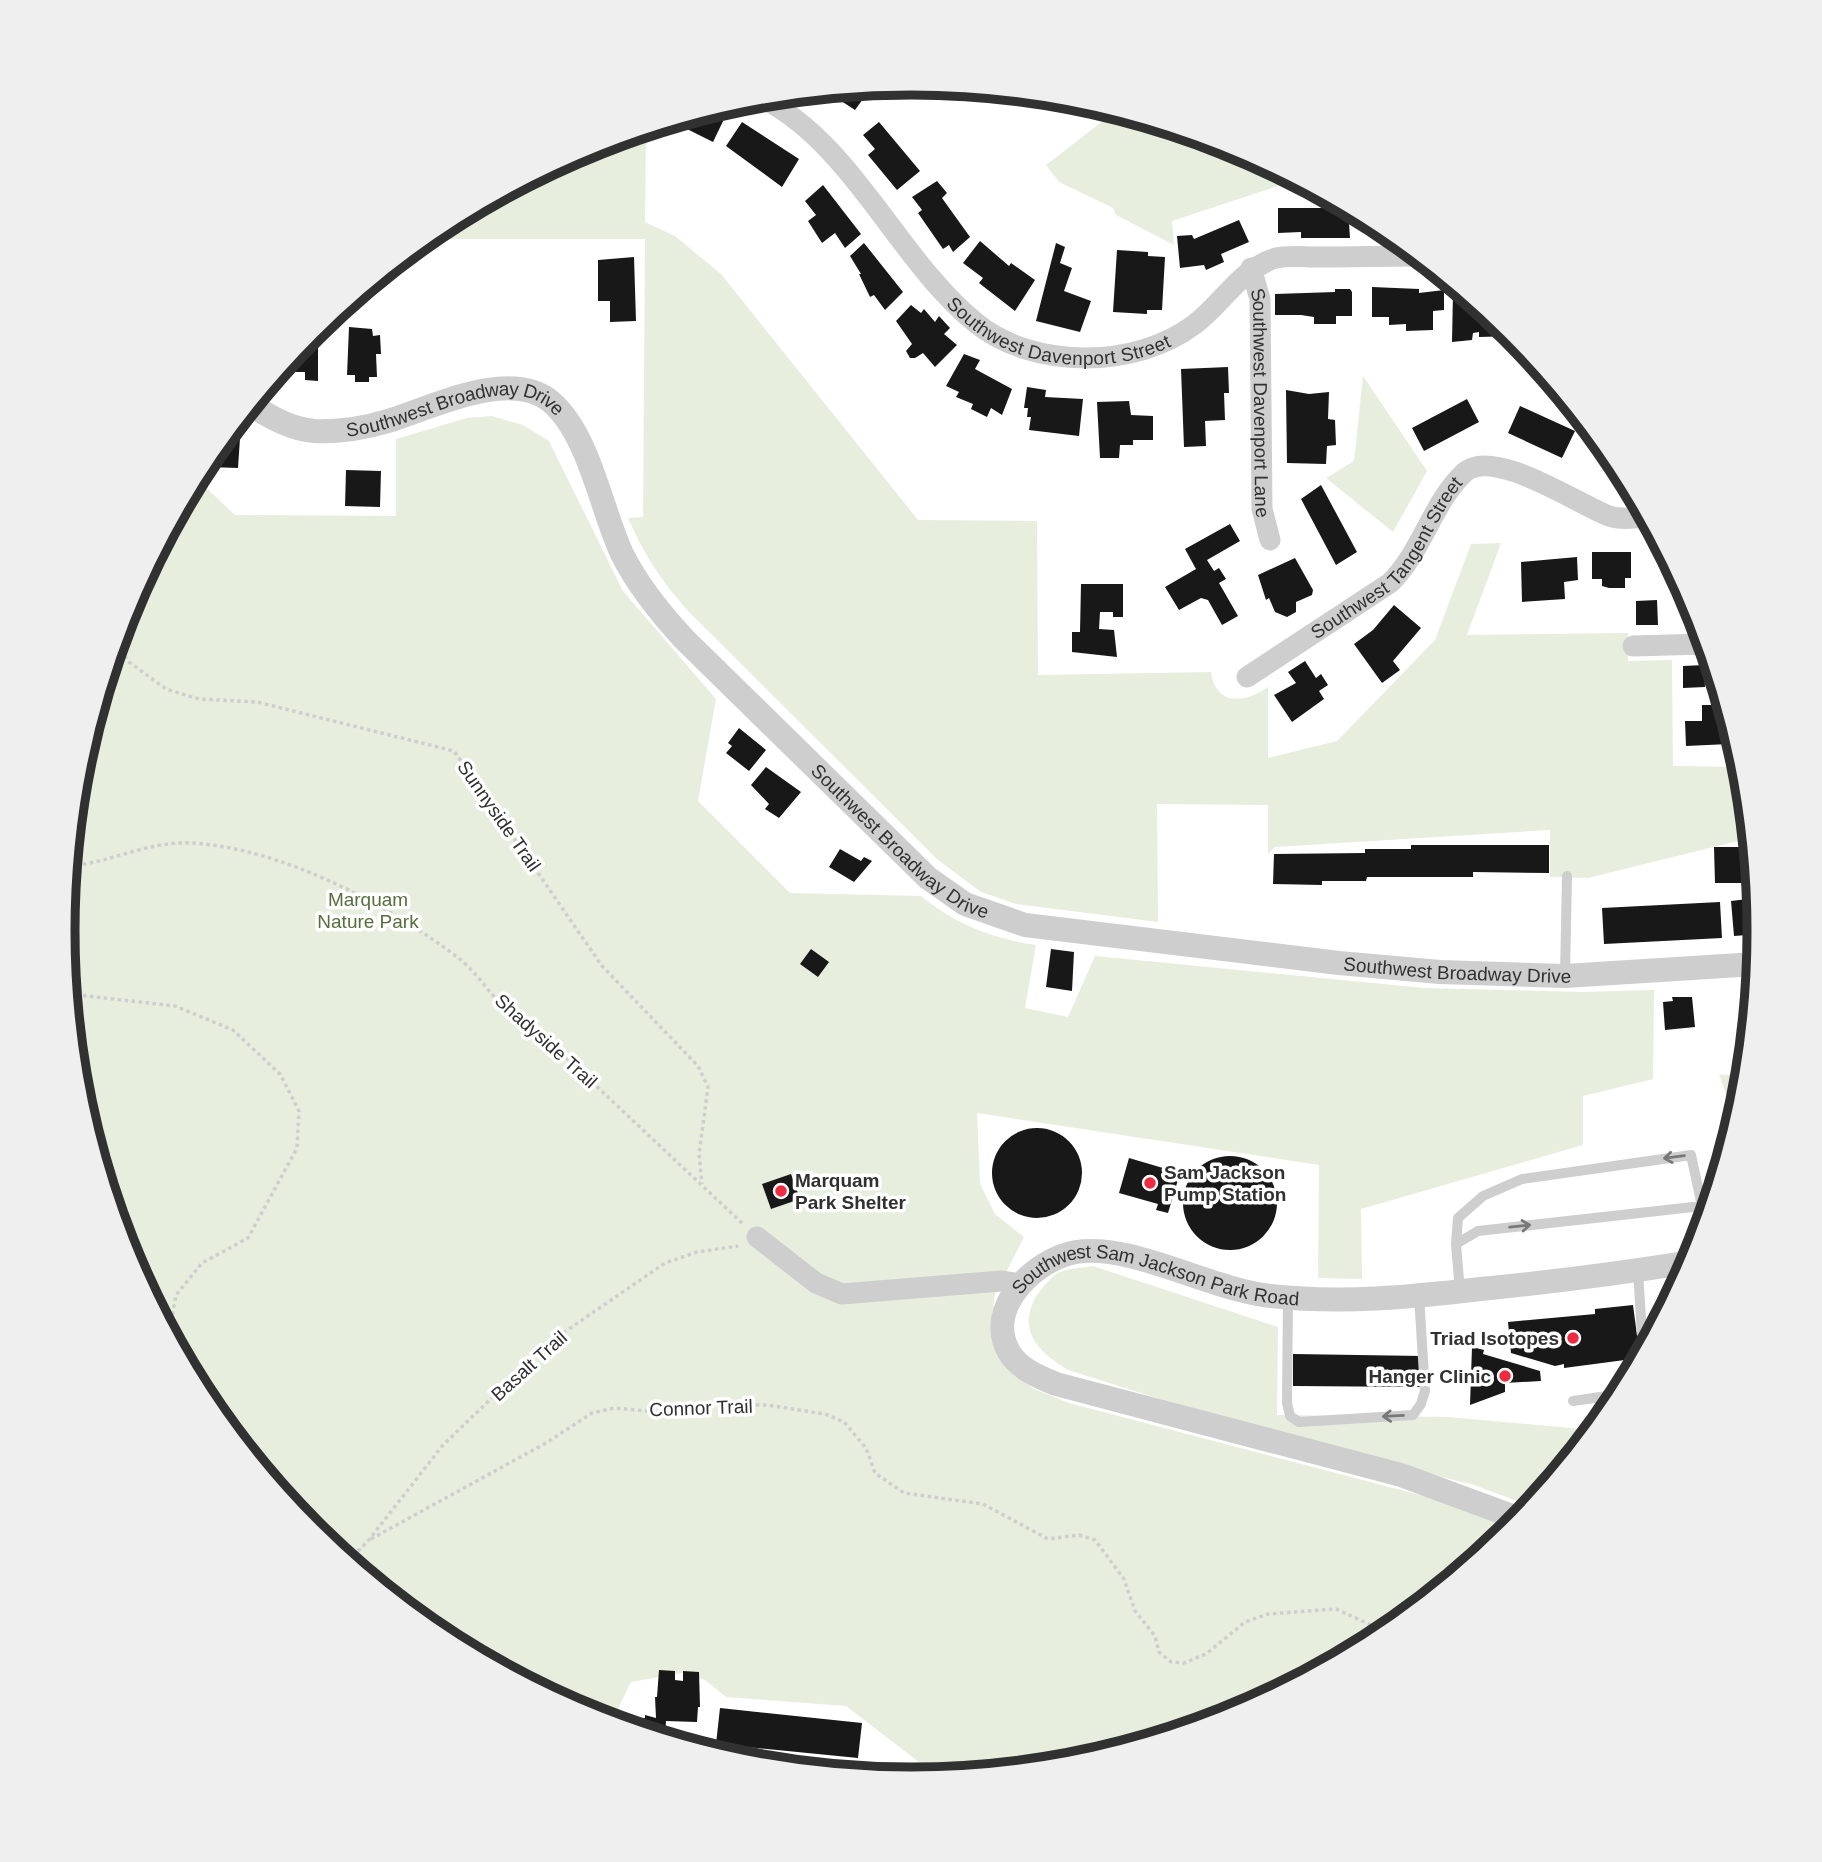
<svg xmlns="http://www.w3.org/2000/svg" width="1822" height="1862" font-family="Helvetica,sans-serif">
<rect width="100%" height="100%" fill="#fff"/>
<path fill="#e7eede" d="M1116 111 1236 148 1296 180 1172 221 1174 245 1116 215 1113 208 1059 182 1046 165Z
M646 130 645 222 675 236 721 274 918 520 1037 521 1038 675 1211 672C1216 707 1246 703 1268 687V758L1337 741 1435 640 1471 544 1501 543 1467 635 1628 633V661L1672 660 1673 766 1743 767 1750 838 1588 878 1550 877V830L1275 847 1268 854V805L1157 804 1158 922 1016 904 981 892 938 860 688 611C662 582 643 553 628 518L643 517 645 239H424L440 226 587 147Z
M1363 376 1427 471 1393 532 1326 478 1354 461Z
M492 416 523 425 549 441 623 591 716 699 698 801 790 893 921 896C955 924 993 939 1036 945L1025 1008 1068 1017 1095 956 1424 988 1583 992 1654 990 1653 1079 1583 1096V1145L1361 1209 1362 1279 1318 1278 1319 1165 977 1113 980 1184 995 1214 1024 1237 995 1294 992 1314 1020 1379 1034 1389 1069 1403 1443 1501 1513 1527 1382 1636 1235 1715 1076 1763 937 1776 846 1706 726 1697 705 1680 682 1673 631 1682 615 1715 614 1723 586 1714 440 1636 311 1530 206 1402 127 1255 79 1096 63 931 79 765 128 606 196 478 235 515 396 516V439L467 418Z
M1745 1074 1736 1120 1719 1075Z
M1093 1266 1278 1327 1277 1415 1448 1417 1593 1430 1531 1506 1474 1485 1264 1432 1068 1370C1038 1352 1016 1330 1037 1295 1042 1288 1052 1275 1060 1272 1069 1268 1082 1268 1093 1266Z"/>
<path fill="#181818" d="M866 87 868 92 855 110 826 91Z
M714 109 726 115 713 142 679 125 681 122 677 120Z
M742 122 799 159 782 187 726 146Z
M879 122 920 171 897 190 868 155 875 149 863 135Z
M937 181 947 193 942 198 970 237 953 252 949 245 943 249 918 213 922 210 912 197Z
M823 185 861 234 845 248 835 233 822 243 808 221 816 215 805 201Z
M1278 208H1348L1350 238H1301V232L1278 233Z
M1239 220 1249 242 1221 254 1224 262 1206 270 1204 265 1180 268 1177 236 1192 235 1194 239Z
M980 241 1009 266 1011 263 1035 280 1015 311 979 283 983 278 963 263Z
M864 243 903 292 885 310 874 295 870 297 859 274H861L850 256Z
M1056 243 1065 247 1060 263 1072 268 1064 291 1091 301 1080 332 1036 321Z
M1117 250 1148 252V256L1165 257 1162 310H1147V314L1113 312Z
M634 257 636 321 610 322V301H598V260Z
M1372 287 1419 289V293L1444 290V310L1433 311V330L1406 331V324L1389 325V317H1372Z
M1335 289H1350L1352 292V316H1336V324H1314V317L1301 315H1275V294L1335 292Z
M1453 292 1463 293 1514 336 1479 337V332L1473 333 1472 340 1452 342Z
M911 305 921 313 924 309 935 322 939 316 950 328 944 334 957 345 935 367 923 353 915 358H910L906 351 912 344 896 321Z
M349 327 372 329 373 336 380 335 381 354H376L377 377H369V382H355V375H347Z
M308 335 309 343 318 342V381L305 380V372H287V361Z
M964 354 980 360 975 369 1012 389 1002 415 991 408 987 417 971 409 973 404 956 397 959 392 946 386Z
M1228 367 1229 393H1224L1225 420 1205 421 1206 446 1184 447 1181 369Z
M1027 387 1046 390 1045 397 1083 399 1079 436 1029 430 1031 417H1027L1028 408H1024Z
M1286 390 1309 394 1329 392 1328 419 1335 420 1336 445 1327 446 1326 464 1287 463Z
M1467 399 1479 422 1424 451 1412 428Z
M1129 401 1131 415 1153 416V440H1133V445H1120L1119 458H1100L1097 402Z
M1520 406 1575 431 1562 458 1508 433Z
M224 437 240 438 238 468 209 467V455Z
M1599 439 1616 460 1619 465 1599 464Z
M346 470 381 471 380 507 345 506Z
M1321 485 1357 552 1336 565 1301 499Z
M1230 524 1240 541 1207 560 1214 571 1219 568 1226 579 1219 583 1238 616 1222 625 1208 600 1201 598 1179 610 1165 587 1196 569 1185 549Z
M1592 552H1631V578H1625V588H1609L1602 586V579H1592Z
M1577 557 1578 580 1564 582 1565 599 1522 602 1521 562Z
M1295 558 1313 590 1312 595 1296 602V612L1287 617 1275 612 1269 598 1266 600 1258 575Z
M1081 584H1123V617H1113V612H1100L1099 629 1114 630 1117 657 1072 652V632H1080Z
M1657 600 1658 625H1636V601Z
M1394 605 1421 628 1393 661 1400 670 1382 683 1354 644 1373 630Z
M1305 661 1316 678 1321 674 1328 685 1319 691 1324 699 1292 722 1274 695 1296 683 1288 672Z
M1704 665 1705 687 1683 688V666Z
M1712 686H1718L1733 735H1729V744L1686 746 1685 721H1702V705H1713Z
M739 728 766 750 749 771 726 753 732 746 728 743Z
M766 767 801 792 779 818 765 809 769 804 751 785Z
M1411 845H1549V873L1473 872V877H1367L1366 881H1322V885L1273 884 1274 854 1365 853V849H1411Z
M1714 847H1751L1754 883H1715Z
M840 849 861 861 864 857 872 861 854 882 829 867Z
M1756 898 1759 934 1734 936 1731 901Z
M1720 902 1722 938 1604 944 1602 908Z
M811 949 829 962 818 977 800 964Z
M1051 949 1074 952 1072 991 1046 987Z
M1672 997H1692L1695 1027 1665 1030 1663 1002 1673 1001Z
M992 1173a45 45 0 1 1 90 0a45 45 0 1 1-90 0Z
M1183 1203a47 47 0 1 1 94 0a47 47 0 1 1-94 0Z
M1129 1158 1180 1173 1168 1213 1156 1210 1158 1204 1119 1193Z
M791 1174 800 1199 771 1209 762 1184Z
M1633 1305 1640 1358 1564 1368V1364L1555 1366 1511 1353 1508 1322 1595 1314V1309Z
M1472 1347 1484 1350 1483 1354 1540 1371 1541 1381 1505 1383V1392L1470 1405Z
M1293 1354 1422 1356V1387L1293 1386Z
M659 1670 675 1671V1680L683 1681V1671L699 1672 700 1707H698L697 1722 666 1721 665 1738 621 1725V1717L645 1718V1715L656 1718 655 1697H657Z
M720 1708 862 1723 858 1758 716 1744Z"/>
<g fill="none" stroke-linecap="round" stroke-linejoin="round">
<path stroke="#cecece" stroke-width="3.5" stroke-dasharray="3.5 3.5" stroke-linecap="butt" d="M116 645 129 662 166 689 199 699 257 702 454 751 602 966 698 1066 708 1087 699 1154 702 1184
M69 866C110 863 148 841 190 843 280 847 390 905 461 960 480 976 493 999 512 1015 521 1023 533 1029 543 1036L743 1224
M69 994 175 1006 233 1030 280 1074 299 1111 297 1148 248 1238 202 1263 176 1295 169 1333
M371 1539 546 1443 592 1413 615 1408 658 1412 697 1404 767 1405 825 1414 844 1422 866 1448 875 1473 904 1493 983 1504 1048 1539 1079 1535 1095 1540 1124 1579 1135 1611 1155 1636 1159 1652 1171 1662 1184 1663 1206 1654 1245 1622 1268 1614 1336 1609 1371 1625 1393 1627
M348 1561 368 1541 443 1445 550 1342 665 1263 697 1252 738 1246"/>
<path stroke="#cecece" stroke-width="10" d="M1565 976 1567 876
M1456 1244 1478 1231 1702 1206 1691 1155 1522 1179 1483 1196 1458 1218 1456 1244 1460 1292
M1638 1270 1643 1352
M1288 1297 1287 1403 1290 1416 1299 1422 1413 1415 1421 1404 1425 1391 1419 1296
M1573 1401 1621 1394"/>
<g stroke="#cecece" stroke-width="21">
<path id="s1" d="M762 98C853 144 898 260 976 323 1034 370 1136 369 1195 324 1224 302 1240 269 1276 258 1289 255 1305 257 1318 257 1352 257 1385 256 1419 256"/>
<path id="s2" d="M1251 268 1260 299 1262 509 1270 540"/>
<path d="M1633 646 1706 644"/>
<path id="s3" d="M1247 677 1390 583C1422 552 1433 501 1465 472 1494 447 1579 505 1609 516 1621 520 1635 518 1647 517"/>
<path d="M757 1237 816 1283 842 1294 1001 1281 1021 1284"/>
</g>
<g stroke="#cecece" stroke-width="24">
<path id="s4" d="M251 405C270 417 291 429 314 431 338 432 365 428 388 421 431 408 509 368 550 401 589 433 601 509 622 554 638 586 660 613 684 639L928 878 965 904 1025 925 1339 963 1440 972 1565 976 1756 964"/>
<path id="s5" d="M1520 1519 1401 1475 1056 1384C1039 1377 1019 1369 1009 1352 984 1308 1035 1259 1076 1252 1132 1243 1211 1290 1271 1296 1341 1304 1411 1297 1481 1289 1552 1282 1622 1273 1691 1262"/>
</g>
</g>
<defs><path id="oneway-shaft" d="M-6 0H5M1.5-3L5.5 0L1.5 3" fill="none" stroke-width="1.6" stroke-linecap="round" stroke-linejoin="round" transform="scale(1.75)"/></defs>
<g stroke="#787878">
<use href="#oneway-shaft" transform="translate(1674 1157) rotate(172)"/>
<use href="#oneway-shaft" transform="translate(1520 1226) rotate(-6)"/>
<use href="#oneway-shaft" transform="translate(1393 1416) rotate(177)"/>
</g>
<g fill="#ee2c41" stroke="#fff" stroke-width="2.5">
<circle cx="1150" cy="1183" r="7"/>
<circle cx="781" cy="1191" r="7"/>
<circle cx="1573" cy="1338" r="7"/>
<circle cx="1505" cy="1376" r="7"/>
</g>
<g text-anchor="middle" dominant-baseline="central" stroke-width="7" stroke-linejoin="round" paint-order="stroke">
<g font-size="19" fill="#313131" stroke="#fff">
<text stroke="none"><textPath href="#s1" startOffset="397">Southwest Davenport Street</textPath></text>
<text stroke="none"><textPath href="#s2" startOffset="136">Southwest Davenport Lane</textPath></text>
<text stroke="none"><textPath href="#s4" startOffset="215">Southwest Broadway Drive</textPath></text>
<text stroke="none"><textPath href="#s3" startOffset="187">Southwest Tangent Street</textPath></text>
<text transform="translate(499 816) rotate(55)">Sunnyside Trail</text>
<text stroke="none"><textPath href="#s4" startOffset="887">Southwest Broadway Drive</textPath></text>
<text stroke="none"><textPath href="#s4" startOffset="1475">Southwest Broadway Drive</textPath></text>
<text transform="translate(546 1041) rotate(42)">Shadyside Trail</text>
<text stroke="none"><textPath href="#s5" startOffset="758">Southwest Sam Jackson Park Road</textPath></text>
<text transform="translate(529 1366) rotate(-42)">Basalt Trail</text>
<text transform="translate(701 1408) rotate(-2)">Connor Trail</text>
</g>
<g font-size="19" fill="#556f3b" stroke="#fff">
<text x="368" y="899">Marquam<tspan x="368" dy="22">Nature Park</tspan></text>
</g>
<g font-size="19" font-weight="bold" fill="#313131" stroke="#fff" text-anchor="start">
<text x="1164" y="1172">Sam Jackson<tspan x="1164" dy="22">Pump Station</tspan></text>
<text x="795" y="1180">Marquam<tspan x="795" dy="22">Park Shelter</tspan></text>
<text x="1559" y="1338" text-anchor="end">Triad Isotopes</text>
<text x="1491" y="1376" text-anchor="end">Hanger Clinic</text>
</g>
</g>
<path d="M0 0H1822V1862H0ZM75 931a836 836 0 1 1 1672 0a836 836 0 1 1-1672 0Z" fill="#efefef" fill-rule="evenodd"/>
<path fill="none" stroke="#313131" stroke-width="9" d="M75 931a836 836 0 1 1 1672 0a836 836 0 1 1-1672 0Z"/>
</svg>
